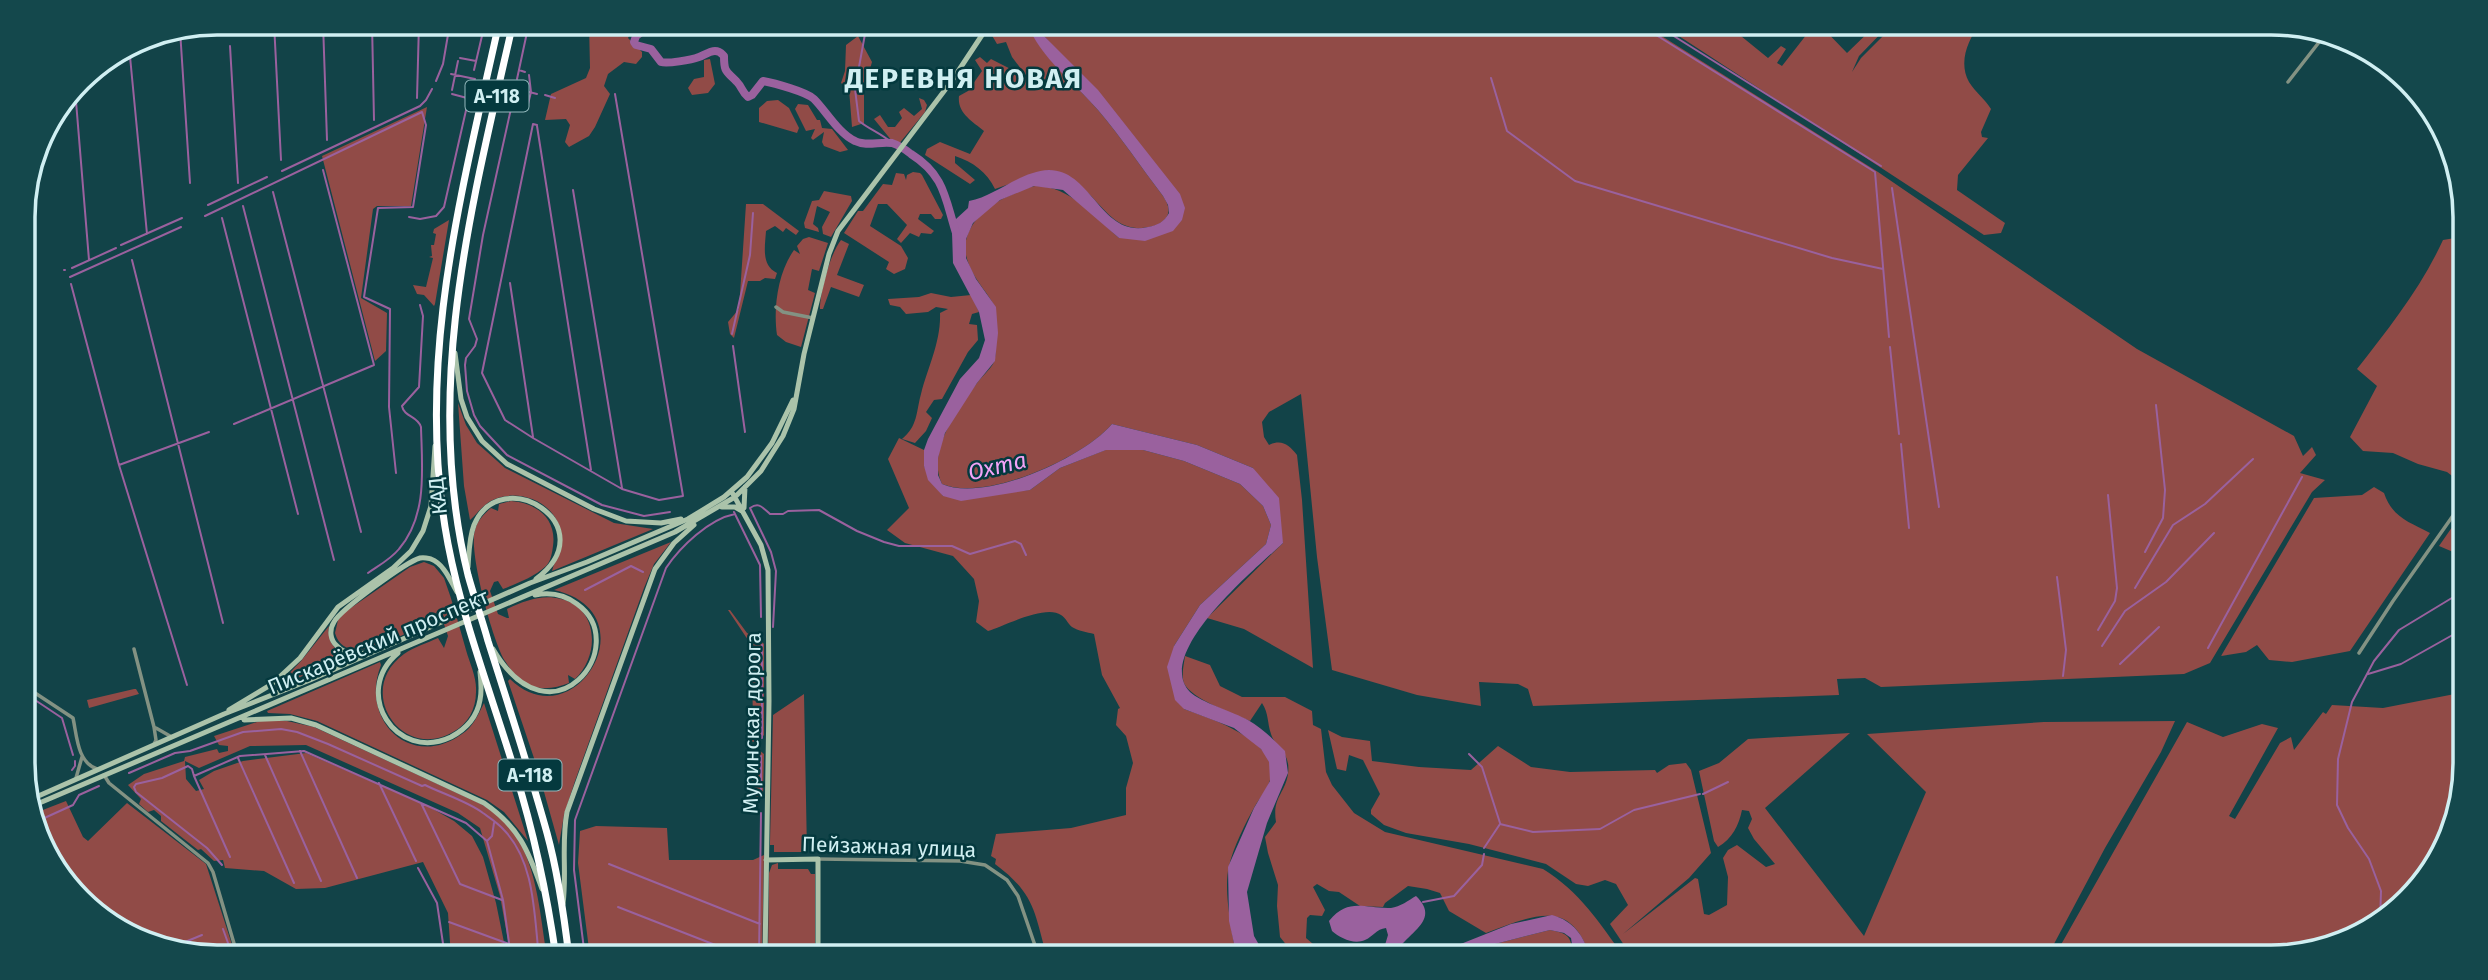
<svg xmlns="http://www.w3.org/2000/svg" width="2488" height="980" font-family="'Fira Sans',sans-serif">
<rect width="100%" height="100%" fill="#124348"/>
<path fill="#914b47" d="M589 23H634L636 30 631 32 628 38 642 52V57L636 64 624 62 608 74 604 86 610 94 595 127 589 136 569 147 565 142 570 125 566 119 545 120 551 94 586 78 590 68Z
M996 23H1027C1042 58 1073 81 1098 110 1121 137 1141 167 1163 196 1168 204 1172 212 1164 220 1160 224 1155 226 1149 227 1117 234 1104 207 1083 188 1074 181 1060 176 1049 170L995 189C987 172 973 162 955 156V163L975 180 970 184 925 155 927 149 940 142 970 154 984 131C972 121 957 113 959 96L968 91 982 71 975 60 980 57 987 63 991 59 1028 78 1012 57 1006 42 997 44 990 32Z
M1042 23H1641L1878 172 2137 349 2294 436 2303 456 2312 447 2316 455 2300 473 2325 480 2312 492 2210 663 2184 674 1881 687 1865 678 1837 679 1839 695 1533 706 1528 689 1518 684 1479 682 1481 706 1417 695 1332 670 1317 557 1301 394 1269 412 1262 422 1264 437 1269 445C1282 439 1289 445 1297 455L1302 500 1313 668 1244 629 1207 618 1283 543 1253 468 1197 445 1112 424C1083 458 986 502 942 484 926 451 958 409 977 383 982 376 990 370 994 362 997 356 997 311 994 305 985 289 972 277 967 259 958 230 986 205 1011 195 1018 192 1028 187 1035 186 1069 185 1095 217 1119 238L1182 220 1064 58 1043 35Z
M1659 23H1725L1768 58 1781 46 1786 49 1777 63 1782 66 1814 25 1812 23H1818L1847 53 1878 23H1891L1859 56 1852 72 1861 58 1896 23H1981C1968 39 1958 62 1969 82 1975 92 1985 99 1991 109L1981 132 1982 137 1988 138 1958 175 1957 190 2005 223 2001 233 1984 235Z
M858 36 872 62 870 69 864 73V123L852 127 849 89 841 83 845 71 846 45Z
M710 59 715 84 708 93 692 95 688 88 694 79 704 77V60Z
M919 98 924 100 927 105 925 112 898 145 892 141 874 119 880 115 888 127H895L902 118 899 112 904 108 914 116 922 109Z
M778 100 789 108 799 128 797 133 759 122V108L767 101Z
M798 104 808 105 817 120H820L822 128 832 129 848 150 840 152 824 146 822 142 824 132 813 140 811 138 815 129 806 131 795 109Z
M427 107 411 206H377L373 209 361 298 387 313 386 351 375 361 322 156Z
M913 172 920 173 922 175 943 215 941 219H935L931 214H920L918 219 934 231 931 234 921 233 919 237 910 233 901 243 897 239 907 225 887 204H878L870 226 901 246 908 258 905 269 894 274 886 269 889 262 844 233 858 211H863L883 184 892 185 896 173 904 174 906 180 907 175Z
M824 191 851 196 852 201 831 237 823 234 822 227 830 212 817 206 813 224 818 228 819 232 805 228 804 223 812 201 819 200Z
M746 204H763L799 231 796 235 786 228 783 232 775 226 766 231C765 247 761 265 777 273L775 279 765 278 760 281H748L734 338 730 334 728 322 739 309Z
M2464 217V485L2447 472 2418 464 2393 453 2363 451 2350 437 2377 386 2357 369C2389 328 2421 288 2443 240L2455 238Z
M449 220 435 304 434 306 424 295 417 294 413 285 426 287 433 258 429 257 432 256 431 245H434L436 234 433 233 434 229Z
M809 237 828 243 819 271 812 269 808 290 815 293 801 347 786 342 777 335C773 308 778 272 794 250L800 254 797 246 803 239Z
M841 240 849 244 837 275 864 285 859 297 831 287 823 309H820C820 292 830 254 841 240Z
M931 293 951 297 971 295 979 312 972 314 969 324 977 325 978 340 968 352 942 399 934 400 926 412 932 418 926 431 915 443 902 439C918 426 916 412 921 394 928 366 941 342 940 313L948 309 936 307 928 312 906 314 900 307 890 305 888 299 919 297Z
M458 403 466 425 477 443 505 468 614 523 653 529 552 571C555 560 562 549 561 536 559 504 522 488 495 499 484 503 478 513 470 520L464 486Z
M899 438 924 450V466L943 496 1030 490 1060 468 1108 449 1143 450 1184 461 1240 484 1263 506 1271 525 1266 544 1200 605 1174 646 1184 709C1211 719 1285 742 1269 783 1266 791 1259 799 1255 806 1246 822 1233 848 1229 866 1223 889 1232 934 1237 957H1047C1034 911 1035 894 995 864L996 859 991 856 996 834 1071 828 1126 815V788L1133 763 1126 736 1116 725 1118 709 1120 708 1102 675 1094 634C1087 632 1078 631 1072 627 1068 624 1066 618 1061 615 1046 604 1004 626 988 631L976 622 979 601 974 579 953 556 905 543 887 530 909 508 888 459Z
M2374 487 2384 493C2392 517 2409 522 2430 533L2350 651 2292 662 2269 660 2257 645 2246 652 2221 656 2314 498 2362 495Z
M511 501C536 503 557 518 553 546 552 553 551 561 546 566 534 577 518 583 503 589L498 581 494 582 490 591 498 614 507 618H509L507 609C524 601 542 594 561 599 599 608 600 656 575 679L568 675 569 683C555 689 536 691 522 682 516 677 509 667 505 661 493 642 468 551 475 530 477 521 484 514 491 508L498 511 499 504Z
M2464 510 2465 557 2439 546Z
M671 542 654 564 644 588 575 781 564 815 559 845 537 767 508 681 510 679C575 742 652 612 554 590Z
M424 562 434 566 444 578C453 602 459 626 466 650 470 664 477 678 476 692 476 709 468 724 453 732 401 762 354 690 404 654 414 647 427 643 438 638L444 648 448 636 441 615 429 612 432 620C408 631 346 672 335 633L338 620 345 612 410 567Z
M728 610H730L747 633 758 638 764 644V735L757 742 746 741 747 737 753 736 752 646Z
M329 626C327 640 333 650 346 655V658L276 687 301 661Z
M1185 656 1210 665 1220 686 1242 697H1285L1312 711 1313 725 1321 729 1326 772 1332 785 1354 813 1385 832 1543 869C1579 891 1600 923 1624 957H1590C1571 896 1533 916 1486 933L1449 911 1440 893 1427 889 1408 886 1385 903 1383 907 1360 906 1339 892 1329 891 1317 884 1313 887 1325 910 1322 916 1310 915 1307 918 1306 938 1313 944 1339 954 1340 957H1296L1280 937 1277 906 1278 885 1268 853 1265 837 1276 822C1272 797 1285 794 1288 774 1291 751 1275 748 1271 734 1267 722 1269 714 1262 703L1250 721C1234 714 1191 699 1184 683 1181 675 1184 664 1185 656Z
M380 662 381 665C359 720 411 771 462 734 473 727 478 715 484 703L528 841 504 812 487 800 317 721 290 714 268 713 267 711Z
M134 689H136L139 694 89 708 87 700Z
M2465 692V763L2455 826 2389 917 2283 957H2054L2187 722 2223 737 2262 724 2278 728 2229 816 2235 819 2280 743 2291 737 2294 750 2323 712 2326 714 2332 705 2383 708Z
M804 694 807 852H774V845H770V842L773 715Z
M260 721H287L314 727 481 804C487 808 495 812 500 816 537 851 539 910 547 957H511L500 896 480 828 458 813 306 745 250 746 199 768 185 761 186 779 196 791 204 789 199 780 214 771 243 761 306 753 426 805 454 821 472 836 483 857 496 903 507 957H451L448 913 423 862 325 888 296 889 264 871 225 868 223 860 214 861 201 849 198 850 161 821V816L154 810 148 812 139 804 141 799 128 785 144 774 184 761 185 757 217 749 219 753 228 751V746L219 745 214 736Z
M2175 721 2161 752 2105 848 2047 957H1632L1610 924 1628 905 1616 884 1605 880 1588 886 1576 884 1546 864 1469 844 1406 833 1384 825 1371 814V810L1380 794 1363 760 1349 755 1346 771 1337 769 1328 730 1342 737 1370 741 1372 761 1419 767 1471 770 1498 746 1531 767 1570 772 1655 770 1657 773 1669 765 1686 763 1691 770 1711 853 1689 878 1623 934 1695 878 1698 879 1704 914 1709 915 1727 905 1728 877 1723 858 1728 850 1737 845 1766 867 1775 864 1754 839 1748 828 1752 819 1749 811 1742 810C1739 825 1732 839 1718 847L1714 841 1699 771 1719 763 1748 739 1850 733 1765 808 1864 936 1926 792 1867 734 2044 722Z
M759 750 764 754 763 794 757 799 752 797 751 793 752 751Z
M66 801 83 837 88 841 127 803 206 864 236 957H217L154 947 71 891 34 816 35 813Z
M596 826 667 828 669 860H753L764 855 762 957H590L578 863 580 831Z
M778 863V869H808L811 874H815V957H768L769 873 772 865Z
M1550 930C1571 934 1570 937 1574 957H1468L1495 944Z"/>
<path fill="#9a619e" d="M1027 23H1042L1043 35 1098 90 1180 194 1185 208 1182 220 1173 231 1145 241 1119 238 1063 190 1034 186 1000 200 973 223 966 239V258L976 279 996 307 998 333 995 361 977 383 945 433 938 458V475L942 484C985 503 1083 458 1112 424L1197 445 1253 468 1279 498 1283 543C1259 566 1152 653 1190 692 1200 702 1234 712 1248 720 1262 728 1274 740 1285 751L1288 773 1267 823 1247 892 1254 936 1266 957H1237L1229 921 1228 867 1254 808 1270 781 1269 762 1261 749 1234 728 1184 709 1175 700 1167 667 1174 646 1200 605 1266 544 1271 525 1263 506 1240 484 1184 461 1143 450H1106L1060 468 1030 490 961 501 943 496 928 480 924 466V450L928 439 960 379 979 358 985 340 979 312 953 263 952 232 956 219 968 208 969 201C996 196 1020 171 1049 170 1092 170 1101 238 1148 227 1158 225 1164 222 1169 213L1168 205 1163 196C1141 167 1121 137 1098 110 1073 81 1041 59 1027 23Z
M1416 896C1440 919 1411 931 1399 948L1400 957H1392L1385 945 1388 935 1386 928C1376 929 1374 936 1365 940 1354 945 1340 938 1332 931L1329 921C1349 897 1364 909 1391 908 1400 907 1409 900 1416 896Z
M1552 915C1574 921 1584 936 1590 957H1574L1571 938 1564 933 1550 930 1495 944 1468 957H1428L1511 924Z"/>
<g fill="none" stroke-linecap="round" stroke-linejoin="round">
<path stroke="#9a619e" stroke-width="2" d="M274 23 281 160
M323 23 327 140
M372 23 374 120
M867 23 855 89 859 121C870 130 881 133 892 143
M1637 23 1875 172 1889 337
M1653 23 1881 166
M180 30 190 183
M129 46 147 234
M230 46 238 183
M460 58 476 61
M474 70 485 23
M519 70 525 72
M451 74 475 79
M1491 78 1507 131 1575 181 1832 258 1883 269
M517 79 529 23
M436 81 443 64 450 23
M514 88 537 94
M75 89 89 260
M452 90 458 61
M452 94 467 98
M514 95 483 235 469 319 477 339 475 346 466 358 465 365 467 391 474 415 480 426 507 455 602 505 644 516 670 512
M545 95 555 98
M417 98 419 23
M528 104 531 92 529 75
M537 125 533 124 482 373 505 420 533 438 622 489 659 500 683 496 615 94
M537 126 591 470
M282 171 420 106 426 100 432 89
M1892 188 1939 507
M573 190 622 488
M273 192 361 532
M208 205 267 177
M243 206 334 560
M205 216 422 112 426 125 413 207 378 208 364 297 390 309 389 407 396 473
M409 217 420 219 436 216 444 207 472 84
M222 218 298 514
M121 245 182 218
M132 260 223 623
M72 268 116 248
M64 270H65
M70 277 181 227
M510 283 533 437
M71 284 119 465 187 685
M732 334 750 255 753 213
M733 346 745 432
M1890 347 1899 434
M234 424 374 365 323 170
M1901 444 1909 528
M119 465 209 432
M734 512 760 565 761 617
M2145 552 2163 518 2165 490 2156 405
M368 573C378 566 391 559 399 549 428 515 422 468 421 427 418 416 404 417 402 406L419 387 423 316 420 305
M2057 577 2066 650 2063 676
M2135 588 2173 525 2205 504 2253 459
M585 590 631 566 643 572
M773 627 776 571 771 552 750 508C759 502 762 507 770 514H783L788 511 819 510 857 531 884 542 899 546H952L970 554 1015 541 1021 544 1026 555
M2098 630 2115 601 2117 588 2108 495
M2102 646 2125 611 2166 582 2214 533
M2208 648 2302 477
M2120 664 2159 627
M2368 674 2401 664 2465 628
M26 694 62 718 73 755
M762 738V645
M300 751 357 878
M1469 754 1482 767 1500 823
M265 755 321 881
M238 758 294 883
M72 770 75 766V761
M129 773 175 753 190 751 243 732 281 729 297 732 328 744 422 786 425 785C443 794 467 801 483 813 490 818 498 823 504 830 535 862 534 915 539 957
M194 776 230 857
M379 783 416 861
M761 792V756
M1703 794 1728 782
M421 803 460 884 502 900
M38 824 40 820 73 805 79 795 99 786
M488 840 492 836 494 823
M1484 848 1500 824 1533 832 1600 829 1634 810 1700 794
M609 864 760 924
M222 865 207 848 136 792 134 787 136 784 162 778 188 766 192 769 194 776 240 756 304 751 466 823 487 841 503 900 511 957
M418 868 437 903 445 957
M1423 902 1454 896 1482 865 1484 854
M618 907 746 957
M2380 921 2381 891 2369 859 2348 828 2337 805 2338 759 2352 702 2374 661 2399 630 2465 590
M449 922 509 944
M223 929 233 957
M623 947 650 957
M168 949 202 935
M585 957 574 870 575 820 666 568C680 547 709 519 735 514
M759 957 761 813"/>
<path stroke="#9a619e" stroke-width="8" d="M653 23 636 36 634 42 636 45 651 49 661 62C667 64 691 60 699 57 704 55 710 51 715 51 720 51 721 53 724 56 724 74 727 71 737 82 742 87 742 92 748 97L752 95 763 81C774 83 807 92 814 99 826 111 839 134 855 141 867 147 880 141 892 143 899 145 906 150 911 154 946 176 945 200 957 236"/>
<path stroke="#839283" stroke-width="3.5" d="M2288 82 2327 32
M776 307 783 312 813 318
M134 649 154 727 156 740 154 744
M2359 653 2393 601 2464 500
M26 687 73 718C77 736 77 762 97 769
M156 728 170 736
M104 775 109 783 208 863 213 872 238 957
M76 778 82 757
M819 859 960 861 985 865 1007 880 1018 896 1039 957"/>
<path stroke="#abc3aa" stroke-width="5" d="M455 353 461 399 467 417 482 441 507 464 594 509 626 521 661 523 681 519
M733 494 761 545 768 570 769 701 765 957
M722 507H735L742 511
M744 508 745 487
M468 567C469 553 469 538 474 525 501 461 607 526 536 579
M493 649C552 750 634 645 577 604 565 595 550 592 535 595
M367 653C356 654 345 655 337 646 330 640 329 630 334 622 340 610 406 562 420 558 424 557 427 558 431 559 444 564 450 580 457 592
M398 653C351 692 396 763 451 737 466 729 477 717 480 700 482 691 481 681 480 672
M229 710 272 684 300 658 338 607 393 568 411 551 423 531 431 506 435 446
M244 720 291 718 316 725 484 803C519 827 528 850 542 889
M27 801 224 714 310 680 530 583 587 562 688 519 724 497 747 477 772 443 793 400
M30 807 675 532 735 497 761 471 783 436 794 409 804 354 829 254 838 231 951 82 990 23
M766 860 818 859V957
M563 904C567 873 561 843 567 812L655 569 674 543 694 525"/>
<path stroke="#fff" stroke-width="7" d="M499 23C461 195 414 366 448 544 463 622 492 696 515 772 534 833 547 894 556 957
M513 23C472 204 422 389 468 575 474 597 482 619 488 641 508 704 529 768 547 833 558 873 564 915 569 957"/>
</g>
<g text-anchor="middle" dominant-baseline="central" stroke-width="5" stroke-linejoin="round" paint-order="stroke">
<g fill="#04393e" stroke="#93b8bc" stroke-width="2">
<rect x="465.5" y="80.5" width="63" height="31" rx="5"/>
<rect x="498.5" y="759.5" width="63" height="31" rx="5"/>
</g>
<g font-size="19" font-weight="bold" fill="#d0eff2">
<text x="497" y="96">А-118</text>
<text x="530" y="775">А-118</text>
</g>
<g font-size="21" fill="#d0eff2" stroke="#04393e">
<text transform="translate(438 496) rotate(-96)">КАД</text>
<text transform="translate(378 642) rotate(-23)">Пискарёвский проспект</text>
<text transform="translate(752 723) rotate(-89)">Муринская дорога</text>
<text transform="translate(889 847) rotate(2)">Пейзажная улица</text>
</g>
<g font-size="23" font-style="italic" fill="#f2a3f7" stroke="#04393e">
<text transform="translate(997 466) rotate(-13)">Охта</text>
</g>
<g font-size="28" font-weight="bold" letter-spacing="2" fill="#d0eff2" stroke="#04393e">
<text x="964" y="78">ДЕРЕВНЯ НОВАЯ</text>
</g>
</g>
<path d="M0 0H2488V980H0ZM217 35H2271A182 182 0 0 1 2453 217V763A182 182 0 0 1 2271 945H217A182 182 0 0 1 35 763V217A182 182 0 0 1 217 35Z" fill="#14484c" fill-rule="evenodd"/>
<path fill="none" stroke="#d0eff2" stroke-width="3.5" d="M217 35H2271A182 182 0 0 1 2453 217V763A182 182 0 0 1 2271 945H217A182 182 0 0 1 35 763V217A182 182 0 0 1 217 35Z"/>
</svg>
